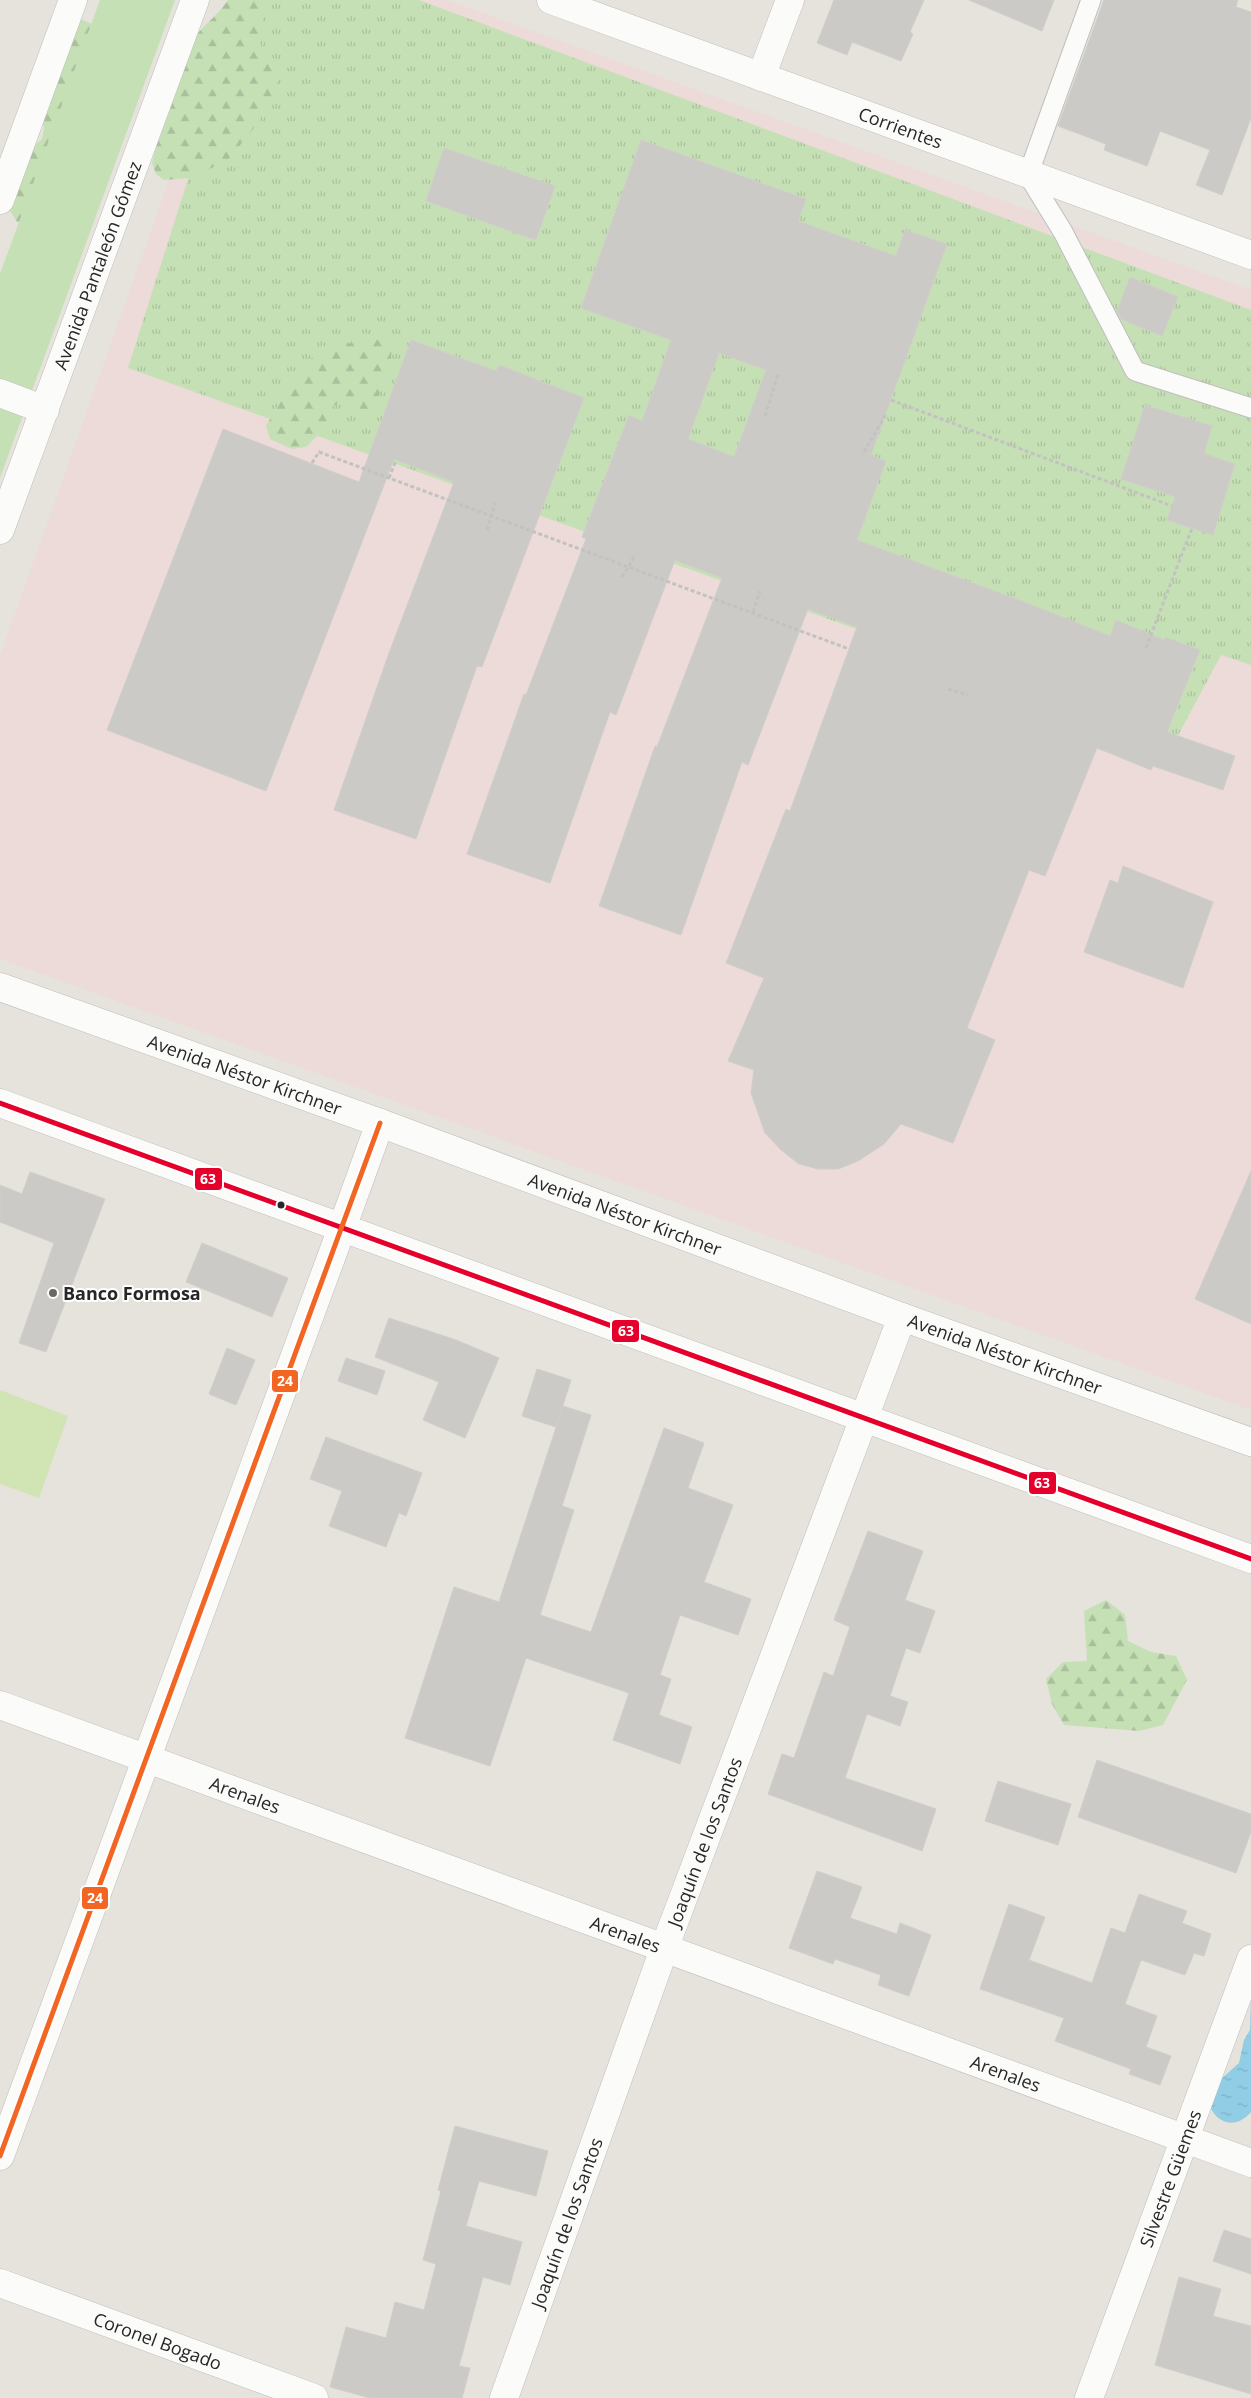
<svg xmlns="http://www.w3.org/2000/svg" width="1251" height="2398" font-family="'Open Sans',sans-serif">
<defs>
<pattern id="grass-tufts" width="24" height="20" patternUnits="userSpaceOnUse" patternTransform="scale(1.25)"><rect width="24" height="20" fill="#c6e0b6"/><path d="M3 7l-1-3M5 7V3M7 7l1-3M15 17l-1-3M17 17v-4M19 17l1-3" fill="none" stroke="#aac09c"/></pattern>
<pattern id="forest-firs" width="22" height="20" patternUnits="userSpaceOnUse" patternTransform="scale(1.25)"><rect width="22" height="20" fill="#c6e0b6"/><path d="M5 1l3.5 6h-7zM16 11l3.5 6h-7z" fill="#aac09c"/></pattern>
<pattern id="water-ripples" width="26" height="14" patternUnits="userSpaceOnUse" patternTransform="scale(1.25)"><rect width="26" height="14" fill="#91cde5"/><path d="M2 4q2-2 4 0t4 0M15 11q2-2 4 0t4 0" fill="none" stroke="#7db0c4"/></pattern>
</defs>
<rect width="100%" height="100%" fill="#e6e2dc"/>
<path fill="#ecdbd9" d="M233 0H447L1251 290V1410L0 959V656Z"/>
<path fill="url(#grass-tufts)" d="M245 0H419L1251 310V665L1221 655 1174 743 128 368Z"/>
<path fill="url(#forest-firs)" d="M228 0H274L266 11 259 34 261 47 275 60 278 83 258 123 228 160 191 178 164 180 156 174 152 163C163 124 169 79 190 44 200 27 218 16 228 0Z
M81 19 92 24 28 226 17 222 0 194 13 164 42 139 44 128 38 103 63 31Z
M372 339 391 343C394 367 383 388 372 409L361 410 343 400 332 407 323 430 306 447 292 449 270 439 266 426C279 405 291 377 309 360 325 346 353 343 372 339Z
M1106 1600 1125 1615 1128 1641 1151 1652 1176 1656 1187 1680 1163 1725 1139 1731 1064 1725 1052 1704 1046 1679 1063 1662 1087 1661 1084 1611Z"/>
<path fill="#c6e0b6" d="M100 0H175L0 478V274Z"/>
<path fill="#d1e4b3" d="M0 1390 68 1416 39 1498 0 1484Z"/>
<path fill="url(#water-ripples)" d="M1251 1999V2112C1235 2131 1214 2123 1208 2101L1220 2080 1239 2063 1244 2040 1250 2030Z"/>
<path fill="#cccac6" stroke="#d0cec9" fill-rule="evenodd" d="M834 0H924L910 32 913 34 901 61 852 42 847 55 817 43Z
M969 0H1054L1042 31Z
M1104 0H1238L1236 7 1251 12V118L1222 195 1196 185 1210 150 1160 131 1147 166 1104 150 1106 144 1058 126Z
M641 140 806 199 798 221 896 256 905 230 947 244 871 455 886 461 857 540 1019 600 1110 636 1116 620 1164 640 1165 637 1200 650 1167 732 1235 756 1223 790 1153 766 1151 770 1097 748 1045 876 1029 870 967 1028 995 1040 953 1143 901 1124 884 1144 858 1161 838 1169H818L799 1164 781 1150 765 1133 751 1093 754 1070 728 1061 764 978 726 963 786 809 790 811 857 627 808 609 748 765 742 762 681 935 599 906 655 746 657 747 722 578 675 560 616 715 610 712 550 883 467 854 524 694 526 695 586 539 582 537 629 415 642 421 671 340 581 308ZM719 353 766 370 734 457 688 439Z
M444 148 555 186 536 240 426 201Z
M1130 277 1178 297 1162 336 1121 319 1117 311Z
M411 340 496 371 499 365 584 398 482 667 477 666 416 839 334 810 389 653 454 482 394 459 266 791 107 730 223 429 359 482Z
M1145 405 1212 426 1204 454 1235 464 1213 535 1167 520 1175 497 1121 479Z
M1123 866 1213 902 1183 988 1084 952 1110 880 1118 883Z
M1251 1171V1324L1195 1299Z
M30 1172 105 1199 46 1352 19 1343 54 1243 0 1222V1185L22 1194Z
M202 1243 288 1278 272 1317 186 1282Z
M389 1318 456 1340 499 1358 465 1438 423 1420 439 1382 375 1357Z
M227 1348 255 1360 236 1405 209 1394Z
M346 1358 385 1371 377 1395 338 1381Z
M537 1369 571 1380 556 1427 522 1416Z
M563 1406 591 1415 562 1506 574 1510 540 1615 591 1632 664 1428 704 1443 688 1488 733 1505 704 1582 751 1599 738 1635 680 1615 660 1675 671 1679 659 1715 692 1727 680 1764 613 1740 629 1693 526 1658 490 1766 405 1738 454 1587 499 1602Z
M326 1437 422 1473 406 1516 399 1513 386 1547 329 1526 342 1491 310 1479Z
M868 1531 923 1551 905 1600 935 1611 920 1653 906 1648 890 1696 908 1702 900 1726 867 1714 845 1778 936 1809 922 1851 768 1794 782 1754 794 1758 824 1672 833 1676 850 1627 834 1620Z
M1097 1760 1251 1814V1832L1236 1873 1078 1817Z
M998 1781 1071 1804 1058 1845 985 1821Z
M817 1871 862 1887 850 1918 897 1934 900 1923 931 1935 909 1996 878 1985 881 1975 835 1959 833 1964 789 1948Z
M1139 1894 1187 1911 1182 1923 1211 1934 1204 1956 1194 1953 1185 1975 1141 1960 1125 2004 1157 2016 1146 2047 1171 2056 1160 2085 1129 2074 1131 2069 1055 2041 1064 2018 980 1989 1009 1904 1045 1917 1029 1960 1092 1983 1111 1928 1125 1933Z
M455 2126 548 2151 536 2196 479 2181 466 2226 522 2242 510 2285 483 2277 459 2366 470 2368 462 2398H370L330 2387 346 2327 386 2338 395 2302 424 2310 436 2264 423 2260 441 2191 438 2190Z
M1224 2230 1251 2239V2274L1213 2261Z
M1179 2277 1221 2289 1213 2316 1251 2326V2394L1155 2365Z"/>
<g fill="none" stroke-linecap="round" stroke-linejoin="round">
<g stroke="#bfbebe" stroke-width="21">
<path id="service" d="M1091 0 1028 175 1063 232 1135 371 1251 408"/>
</g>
<g stroke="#bfbebe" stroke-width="29">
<g id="minor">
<path id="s1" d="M551 0 1251 255"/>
<path d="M761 77 790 0"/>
<path d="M0 393 45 410"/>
<path id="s2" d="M0 1705 1251 2163"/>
<path d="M0 2156 342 1228"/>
<path id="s3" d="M0 2283 314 2398"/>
<path id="s4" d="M504 2398 664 1949 902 1317"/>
<path id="s5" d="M1089 2398 1251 1959"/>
</g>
</g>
<g stroke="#bfbebe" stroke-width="29">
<g id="secondary">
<path d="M0 200 73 0"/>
<path id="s6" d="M0 530 195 0"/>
<path id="s7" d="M0 987 380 1123 902 1317 1251 1442"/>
<path d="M0 1103 1251 1559"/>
<path d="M342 1228 380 1123"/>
</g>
</g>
<path stroke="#c2c2c1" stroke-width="3" stroke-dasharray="4 2.5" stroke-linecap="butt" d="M891 400 1172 506
M765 416 778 374
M864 452 886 414
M312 463 319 452 849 649
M389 478 396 460
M487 530 495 503
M622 577 634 557
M753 612 760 591
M1146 648 1192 528
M948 689 968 695"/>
<use href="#service" stroke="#fbfbfa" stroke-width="19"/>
<use href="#minor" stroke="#fbfbfa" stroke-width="28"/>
<use href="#secondary" stroke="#fbfbfa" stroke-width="28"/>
<g stroke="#fff" stroke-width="9">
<path id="bus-1" d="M0 1103 1251 1559"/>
</g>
<g stroke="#fff" stroke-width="9">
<path id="bus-2" d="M0 2156 380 1123"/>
</g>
<use href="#bus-1" stroke="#e4002b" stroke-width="5"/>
<use href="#bus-2" stroke="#f26522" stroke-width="5"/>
</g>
<circle fill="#272727" stroke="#fff" stroke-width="2" cx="281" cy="1205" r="4.5"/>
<circle fill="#6a6866" stroke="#fff" stroke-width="2" cx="53" cy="1293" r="5"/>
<g text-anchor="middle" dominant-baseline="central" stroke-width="4" stroke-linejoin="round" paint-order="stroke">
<g font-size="18" fill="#272727" stroke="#fff">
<text stroke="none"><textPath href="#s1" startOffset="372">Corrientes</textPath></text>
<text stroke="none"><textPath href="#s6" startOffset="282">Avenida Pantaleón Gómez</textPath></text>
<text stroke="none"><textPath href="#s7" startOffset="260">Avenida Néstor Kirchner</textPath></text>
<text stroke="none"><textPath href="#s7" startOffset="665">Avenida Néstor Kirchner</textPath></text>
<text stroke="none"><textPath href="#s7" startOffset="1070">Avenida Néstor Kirchner</textPath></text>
<text stroke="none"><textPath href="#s2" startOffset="261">Arenales</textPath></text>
<text stroke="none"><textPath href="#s4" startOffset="591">Joaquín de los Santos</textPath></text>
<text stroke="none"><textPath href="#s2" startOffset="666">Arenales</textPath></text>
<text stroke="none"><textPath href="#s2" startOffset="1071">Arenales</textPath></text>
<text stroke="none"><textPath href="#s5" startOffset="234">Silvestre Güemes</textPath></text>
<text stroke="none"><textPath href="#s4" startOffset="186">Joaquín de los Santos</textPath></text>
<text stroke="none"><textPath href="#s3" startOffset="168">Coronel Bogado</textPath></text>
</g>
<g font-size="18" font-weight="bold" fill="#272727" stroke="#fff" text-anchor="start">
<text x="63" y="1293">Banco Formosa</text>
</g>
</g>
<g stroke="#fff" stroke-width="2">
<rect x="194" y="1167" width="29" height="24" rx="5" fill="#e4002b"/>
<rect x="611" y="1319" width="29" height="24" rx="5" fill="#e4002b"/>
<rect x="271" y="1369" width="28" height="24" rx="5" fill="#f26522"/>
<rect x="1028" y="1471" width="29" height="24" rx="5" fill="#e4002b"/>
<rect x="81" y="1886" width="28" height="24" rx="5" fill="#f26522"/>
</g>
<g font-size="14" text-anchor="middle" font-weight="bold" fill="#fff">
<text x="208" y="1184">63</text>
<text x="626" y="1336">63</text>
<text x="285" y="1386">24</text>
<text x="1042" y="1488">63</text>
<text x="95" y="1903">24</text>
</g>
</svg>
